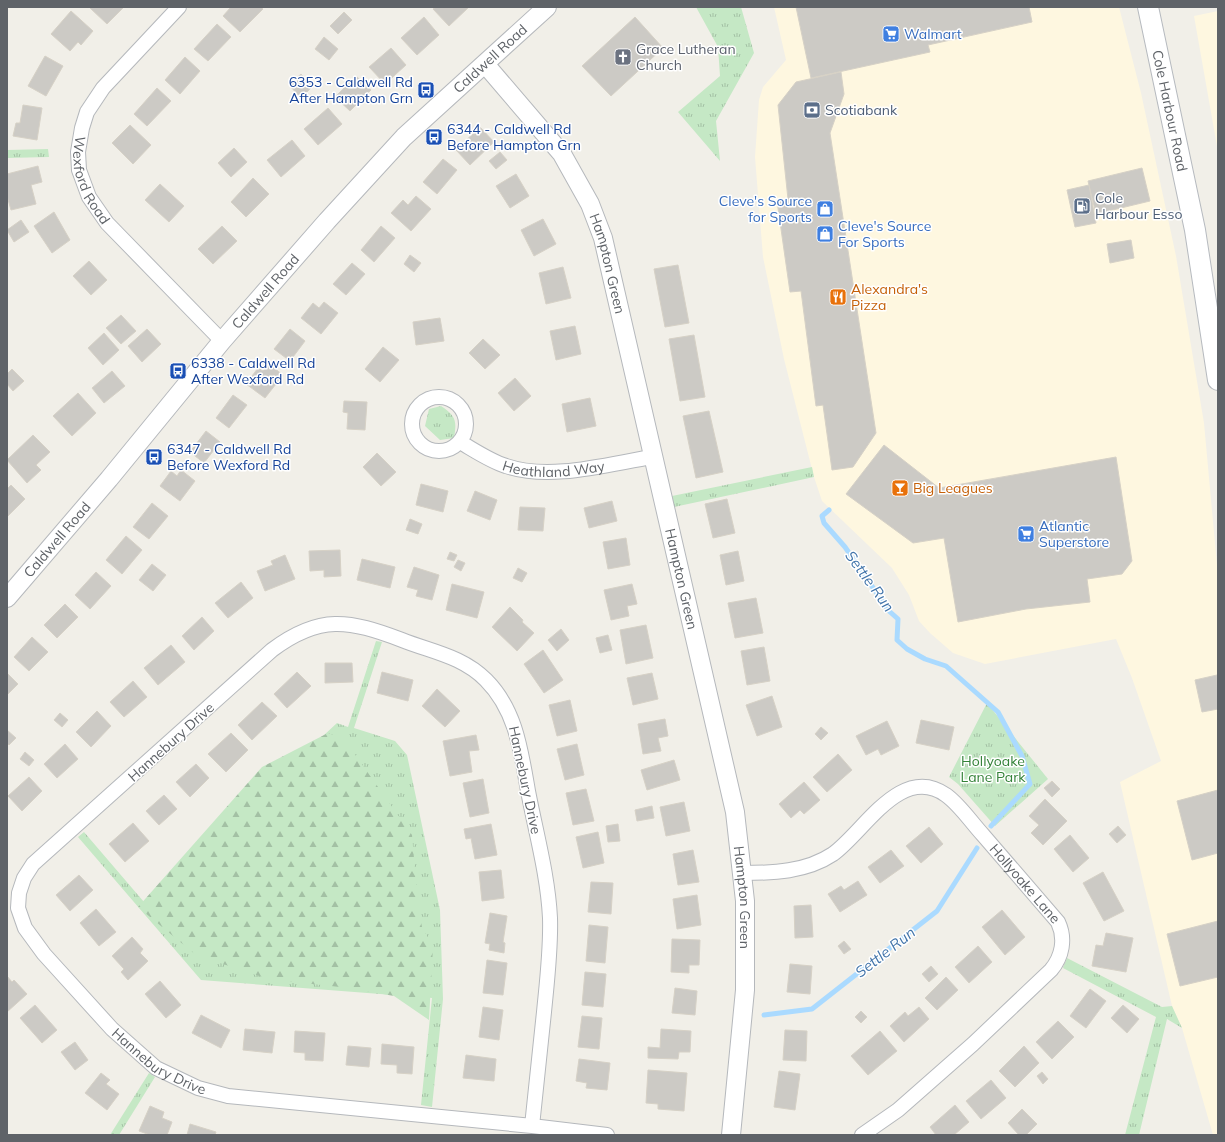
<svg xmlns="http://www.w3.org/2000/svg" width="1225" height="1142" font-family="Mulish,sans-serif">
<defs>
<pattern id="grass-tufts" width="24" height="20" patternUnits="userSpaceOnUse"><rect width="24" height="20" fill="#c5e8c5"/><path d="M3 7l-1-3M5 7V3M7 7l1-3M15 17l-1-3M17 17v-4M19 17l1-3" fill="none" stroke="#a3c0a4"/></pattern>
<pattern id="forest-firs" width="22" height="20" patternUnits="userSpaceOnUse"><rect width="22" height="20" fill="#c5e8c5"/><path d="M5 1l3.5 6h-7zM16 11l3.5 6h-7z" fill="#a3c0a4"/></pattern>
</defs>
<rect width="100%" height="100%" fill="#f1efe8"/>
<path fill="#fef7e0" d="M774 7H1119L1141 93 1176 256 1204 423 1218 576V1135H1213L1182 1028 1172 1006 1120 782 1161 761 1132 678 1116 639 985 664 953 653 930 633 919 621 909 595 892 568 822 501 814 477 784 359 763 257 755 157 759 100 763 87 786 60Z
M1218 11V152L1194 16Z"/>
<path fill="url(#grass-tufts)" d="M696 7H741L754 53 716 121 720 161 678 112 720 76 718 47Z
M48 149 49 157 7 158V150Z
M441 406C456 416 457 421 454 438L440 440 425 426 429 409Z
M812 467 814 477 674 507 672 496Z
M376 641 382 642 354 728 395 741 407 755 440 910 443 999 432 1107 421 1105 432 998 201 980 78 837 84 832 144 902 337 723 348 727Z
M987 703 1048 779 995 826 958 784 949 777Z
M1067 958 1162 1007 1172 1006 1182 1028 1167 1019 1139 1135H1125L1156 1017 1063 968Z
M149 1073 155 1077 119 1135H110Z"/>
<path fill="url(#forest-firs)" d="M328 733 344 739 412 835 418 906 422 927 433 947 429 1020 394 996 349 988 268 979 196 955 138 907 262 767Z"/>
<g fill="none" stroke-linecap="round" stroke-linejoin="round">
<path stroke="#aadaff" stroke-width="5" d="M829 510 822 516 824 523 845 547 889 611 898 619 897 640 907 649 925 659 946 666 998 712 1022 756 1030 784 991 826
M764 1015 812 1009 937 911 977 848"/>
</g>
<path fill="#cccac5" stroke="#d6d1c6" d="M91 7H124L107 24 90 8Z
M231 7H261L263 9 240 32 223 16Z
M436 7H469L449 26 433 9Z
M796 7H1029L1032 22 928 45 930 52 811 78Z
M71 11 93 31 81 45 78 42 70 51 51 34Z
M344 12 352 20 338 34 330 26Z
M424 17 439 35 417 55 401 38Z
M635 17 663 48 611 96 582 66Z
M217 24 231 37 208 61 194 49Z
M324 37 338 49 329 60 315 49Z
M391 48 406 65 385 84 369 67Z
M45 56 63 66 46 96 28 86Z
M185 57 200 71 180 94 165 80Z
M841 72 844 94 830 133 876 433 853 467 832 470 823 405 816 406 801 291 790 292 777 201 788 199 778 105 796 82Z
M301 74 313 86 301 98 289 85Z
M356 76 371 90 350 111 335 97Z
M157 88 171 101 147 126 134 114Z
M23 105 42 108 37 140 13 136 16 123H20Z
M328 108 342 124 318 145 304 129Z
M130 125 151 145 133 164 112 143Z
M480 127 494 142 470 165 456 150Z
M292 140 305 156 281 177 267 160Z
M234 148 247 162 231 177 218 163Z
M500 152 507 160 496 169 489 161Z
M443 159 457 170 437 194 423 182Z
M38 166 42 182 31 185 36 204 11 210 7 196V174Z
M1142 168 1150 201 1096 214 1088 181Z
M516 174 529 196 510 208 496 186Z
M253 178 269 194 246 217 231 202Z
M160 184 184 206 169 222 145 200Z
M1089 185 1096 223 1075 227 1067 190Z
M416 196 431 209 411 231 391 213 403 200 408 205Z
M54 212 70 240 52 253 34 226Z
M543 219 556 244 534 256 521 230Z
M21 220 29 232 14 242 7 230Z
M222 226 237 241 213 264 198 249Z
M381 226 395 238 374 262 361 250Z
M1131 240 1134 258 1110 263 1107 244Z
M410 255 421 263 414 272 404 264Z
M89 261 107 280 91 295 73 276Z
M352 263 365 274 346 295 333 284Z
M678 265 689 323 665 327 654 269Z
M563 267 571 298 546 304 539 273Z
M324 302 338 313 321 334 301 318 313 303 319 308Z
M121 315 136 331 121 344 106 328Z
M440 318 444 341 416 345 413 322Z
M575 326 581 354 556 360 550 331Z
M147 329 161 344 142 362 128 346Z
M290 329 305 341 290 361 274 349Z
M104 333 119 350 103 365 88 348Z
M694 335 705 397 680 401 669 339Z
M483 339 500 355 485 369 469 353Z
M383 347 399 360 380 382 365 369Z
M269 364 283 375 265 398 246 384 258 368 263 371Z
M12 369 24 381 13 391 7 384V374Z
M112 371 125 386 104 403 92 388Z
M515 378 531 396 514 411 498 393Z
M78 393 96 413 72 436 53 416Z
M233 395 247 405 229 428 216 418Z
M590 398 596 426 567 432 562 404Z
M344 401 367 402 365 430 347 429 348 413 343 412Z
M709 411 723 472 696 478 683 416Z
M206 431 220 442 204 463 190 452Z
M33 435 50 452 36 465 41 470 27 483 7 460Z
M884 445 939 488 1116 457 1132 561 1122 574 1087 579 1090 602 1026 609 958 622 944 538 913 543 846 494Z
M377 453 396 472 381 486 363 467Z
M181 470 195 481 180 501 160 486 171 471 177 476Z
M421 484 448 491 443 512 416 505Z
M11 485 25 499 7 517V489Z
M475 491 497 500 490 520 467 511Z
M727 499 735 533 713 538 705 504Z
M612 501 617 521 589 528 584 508Z
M152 503 168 516 149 539 133 527Z
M520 507 545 508 543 531 518 530Z
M410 519 422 524 418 534 406 530Z
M126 536 142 550 122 574 106 560Z
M626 538 630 565 608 569 603 542Z
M340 550 341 576 324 577V570L310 571 309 551Z
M738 551 744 581 726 585 720 555Z
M450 552 457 555 454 561 447 559Z
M285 555 295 579 265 591 257 571 273 565 271 561Z
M362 559 395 567 390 588 357 580Z
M458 560 465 563 461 571 454 567Z
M152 564 166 575 153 591 139 580Z
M414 567 439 575 432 600 416 596 418 590 407 587Z
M518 568 527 573 522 582 513 578Z
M96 572 111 586 90 609 75 595Z
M241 582 253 598 228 618 215 603Z
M452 584 484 592 477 618 446 610Z
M632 584 637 604 627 606 629 616 611 620 604 590Z
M756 598 763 633 735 638 728 603Z
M65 604 78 617 57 638 44 625Z
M510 607 523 620 522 622 534 633 517 651 492 627Z
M202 617 214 631 194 650 182 636Z
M646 625 653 658 626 664 620 630Z
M561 629 569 640 557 651 548 640Z
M608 635 612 650 600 653 596 638Z
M32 637 48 652 29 671 14 657Z
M171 645 185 662 158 685 144 668Z
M764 647 770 681 747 685 741 651Z
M543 650 563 680 544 693 524 664Z
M325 663H352L353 682 325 683Z
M297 672 311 686 287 708 274 694Z
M382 672 413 680 408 701 377 693Z
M7 673 18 684 7 695Z
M652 673 658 699 633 705 627 678Z
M1217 675 1218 709 1202 712 1195 680Z
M133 681 147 697 124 717 110 702Z
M437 689 460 711 445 727 422 706Z
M772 696 782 727 757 736 746 705Z
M570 700 577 731 557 736 549 705Z
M262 702 277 716 252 740 238 725Z
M97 711 111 726 91 747 76 732Z
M60 713 68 720 62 727 54 720Z
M665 719 668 736 658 738 661 751 643 754 638 724Z
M921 720 954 727 949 750 916 743Z
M887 721 899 746 881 755 878 749 866 755 856 736Z
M821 727 828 733 821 740 815 734Z
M7 730 16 738 9 745 7 743Z
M231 733 248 750 226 772 208 754Z
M476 735 479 750 469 751 472 772 450 776 443 741Z
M65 744 78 759 57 778 44 764Z
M577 744 584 775 565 780 557 749Z
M25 752 34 760 29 766 20 759Z
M838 754 852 770 827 792 813 777Z
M674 760 680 780 647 790 641 770Z
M196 764 209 778 190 797 176 782Z
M29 777 42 791 22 811 8 796Z
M483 779 489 813 470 817 463 783Z
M1052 781 1060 789 1052 797 1044 788Z
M804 782 820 800 804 814 800 810 791 818 779 804Z
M586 789 594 821 573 825 566 793Z
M1218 790V853L1192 860 1177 801Z
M164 795 177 809 159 825 146 811Z
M1045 799 1067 821 1043 845 1031 833 1039 825 1029 816Z
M684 802 690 831 666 836 660 807Z
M652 806 654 818 637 821 635 810Z
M133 823 149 841 125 862 109 844Z
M491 824 497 855 475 859 471 838 466 839 464 829Z
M618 824 620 841 608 842 606 826Z
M1118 826 1126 835 1117 843 1109 834Z
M929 827 943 844 921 863 906 846Z
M598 832 604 863 583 868 576 837Z
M1070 835 1089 858 1073 872 1054 849Z
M693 850 699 882 678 885 673 854Z
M891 850 904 866 880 883 868 867Z
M501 870 504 898 482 901 479 872Z
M1103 872 1124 911 1104 921 1083 883Z
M79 875 93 890 70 911 56 895Z
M858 881 867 895 840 912 828 894 841 886 844 890Z
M591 882 613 883 611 914 588 912Z
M697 895 701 925 677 929 673 899Z
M811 905 813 937 795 938 794 906Z
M96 909 116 932 99 946 80 923Z
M1002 910 1025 937 1005 955 982 927Z
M490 913 507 916 503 942 505 943 504 953 489 950 490 944 485 943Z
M1218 921V977L1180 986 1167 934Z
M589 925 608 927 605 963 586 961Z
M1106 933 1133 938 1126 972 1092 966 1096 945 1103 946Z
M132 937 143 949 140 953 148 961 128 980 121 972 124 969 112 956Z
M672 939 700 940 699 965H689V973L671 972Z
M844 941 851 949 844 954 838 946Z
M978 946 992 962 969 983 955 967Z
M487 960 507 963 503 995 483 993Z
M790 964 812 966 810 994 787 992Z
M931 966 938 974 929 982 922 974Z
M585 972 606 974 603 1007 582 1005Z
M7 976 12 982 14 980 27 994 7 1012Z
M946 977 958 990 937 1010 925 998Z
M160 981 181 1005 166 1018 145 994Z
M675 988 697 991 695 1015 672 1013Z
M1090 989 1106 1001 1086 1028 1070 1016Z
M35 1005 57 1030 42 1043 20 1018Z
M1123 1005 1139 1019 1127 1033 1111 1018Z
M483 1007 503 1010 499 1040 479 1037Z
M919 1007 929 1019 904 1042 890 1026 905 1012 908 1016Z
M861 1011 867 1017 861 1023 855 1017Z
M201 1015 230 1030 221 1048 192 1033Z
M582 1016 602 1018 599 1049 578 1047Z
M1058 1021 1074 1037 1052 1059 1036 1042Z
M245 1029 275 1032 272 1053 243 1050Z
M661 1029 691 1031 690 1052H679L678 1059 648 1058V1047L660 1048Z
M785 1030 807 1031 806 1061 783 1060Z
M295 1031 325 1033 323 1061 305 1060V1053L294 1052Z
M880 1031 897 1051 868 1075 851 1056Z
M75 1042 88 1060 75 1070 61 1052Z
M382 1044 414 1047 412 1074 397 1073V1065L381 1064Z
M348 1046 371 1048 369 1067 346 1065Z
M1024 1046 1039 1063 1015 1087 999 1071Z
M466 1055 496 1059 494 1081 463 1078Z
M579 1059 610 1063 607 1090 586 1088 587 1083 576 1081Z
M648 1070 687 1073 684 1111 658 1109V1104L646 1103Z
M779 1071 800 1074 795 1110 774 1107Z
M1042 1072 1048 1079 1043 1084 1037 1076Z
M101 1073 110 1080 106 1084 119 1094 107 1110 85 1093Z
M991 1080 1006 1098 981 1119 966 1101Z
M955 1105 969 1122 954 1135H936L930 1127Z
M150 1106 164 1112 162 1118 172 1122 167 1135H150L139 1131Z
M1022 1109 1037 1124 1026 1135H1019L1008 1123Z
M190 1124 216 1132 215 1135H187Z"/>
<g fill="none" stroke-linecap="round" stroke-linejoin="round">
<g stroke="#b5b8bc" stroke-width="16">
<g id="minor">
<path id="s1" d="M179 7 103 88 87 112 82 128 78 152 79 170 89 197 107 223 222 341"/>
<circle cx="439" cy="424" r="27"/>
<path id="s2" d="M460 442C474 450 490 461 506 466 550 481 608 464 652 457"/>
<path id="s3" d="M742 873C773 873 806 872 833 854 864 832 901 763 946 795 960 805 971 822 983 835 1008 864 1033 893 1058 922 1066 939 1062 957 1051 970L973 1044 898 1110 862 1135"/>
<path id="s4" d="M532 1126C536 1088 540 1050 544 1012 547 981 551 949 550 918 548 876 536 833 528 791 521 751 516 710 486 680 462 656 432 652 402 640 349 620 320 614 272 650L33 864 24 878 19 893 18 908 25 928 44 954 112 1029 156 1068 198 1088 228 1096 532 1126 607 1135"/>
</g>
</g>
<g stroke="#b5b8bc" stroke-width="20">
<g id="tertiary">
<path id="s5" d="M485 64 562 154 590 204 603 238 735 812 745 901V990L731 1135"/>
<path id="s6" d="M7 598 109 479 222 341 327 221 404 137 547 7"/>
</g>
</g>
<g stroke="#b6babf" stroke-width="22">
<g id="secondary">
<path id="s7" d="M1148 7 1195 230 1218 380"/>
</g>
</g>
<use href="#minor" stroke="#fff" stroke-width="14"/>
<use href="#tertiary" stroke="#fff" stroke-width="18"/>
<use href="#secondary" stroke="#fff" stroke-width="20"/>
</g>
<defs>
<g id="supermarket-square" transform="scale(0.9)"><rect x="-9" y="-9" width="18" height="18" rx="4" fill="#3f7fe0" stroke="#fff"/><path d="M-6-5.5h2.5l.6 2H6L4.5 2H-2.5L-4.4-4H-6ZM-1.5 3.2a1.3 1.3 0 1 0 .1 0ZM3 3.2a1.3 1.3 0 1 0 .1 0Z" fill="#fff"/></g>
<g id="church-square" transform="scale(0.9)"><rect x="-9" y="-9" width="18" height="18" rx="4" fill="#6b7280" stroke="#fff"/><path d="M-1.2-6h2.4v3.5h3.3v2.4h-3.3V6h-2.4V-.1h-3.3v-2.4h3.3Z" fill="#fff"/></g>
<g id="bus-square" transform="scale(0.9)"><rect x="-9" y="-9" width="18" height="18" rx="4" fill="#1a4fb4" stroke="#fff"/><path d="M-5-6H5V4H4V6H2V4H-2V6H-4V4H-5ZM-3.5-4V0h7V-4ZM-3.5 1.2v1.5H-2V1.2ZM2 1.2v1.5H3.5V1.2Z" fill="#fff"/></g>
<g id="bank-square" transform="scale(0.9)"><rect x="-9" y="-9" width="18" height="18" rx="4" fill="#5c6f8a" stroke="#fff"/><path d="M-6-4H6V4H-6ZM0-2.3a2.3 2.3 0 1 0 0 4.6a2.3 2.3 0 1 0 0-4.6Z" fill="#fff"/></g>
<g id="fuel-square" transform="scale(0.9)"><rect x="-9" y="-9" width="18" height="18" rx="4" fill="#5c6f8a" stroke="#fff"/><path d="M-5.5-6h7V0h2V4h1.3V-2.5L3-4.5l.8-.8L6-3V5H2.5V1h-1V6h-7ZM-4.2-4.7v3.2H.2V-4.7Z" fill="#fff"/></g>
<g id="shop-square" transform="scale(0.9)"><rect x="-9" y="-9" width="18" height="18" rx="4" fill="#3f7fe0" stroke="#fff"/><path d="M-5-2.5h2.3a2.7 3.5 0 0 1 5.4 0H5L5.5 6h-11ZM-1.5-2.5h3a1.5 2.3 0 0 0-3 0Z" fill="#fff"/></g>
<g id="restaurant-square" transform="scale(0.9)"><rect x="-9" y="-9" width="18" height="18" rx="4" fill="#e8710a" stroke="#fff"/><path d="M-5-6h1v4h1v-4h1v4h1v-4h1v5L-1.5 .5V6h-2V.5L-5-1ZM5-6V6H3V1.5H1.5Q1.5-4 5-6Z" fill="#fff"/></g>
<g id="bar-square" transform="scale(0.9)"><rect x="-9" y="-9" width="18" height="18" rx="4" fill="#e8710a" stroke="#fff"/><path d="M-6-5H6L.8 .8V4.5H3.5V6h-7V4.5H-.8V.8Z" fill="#fff"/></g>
</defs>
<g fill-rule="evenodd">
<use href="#supermarket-square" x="891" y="34"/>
<use href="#church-square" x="623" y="57"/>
<use href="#bus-square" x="426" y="90"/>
<use href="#bank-square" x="812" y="110"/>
<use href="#bus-square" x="434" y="137"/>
<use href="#fuel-square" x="1082" y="206"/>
<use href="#shop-square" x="825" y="209"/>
<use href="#shop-square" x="825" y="234"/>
<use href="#restaurant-square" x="838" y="297"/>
<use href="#bus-square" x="178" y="371"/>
<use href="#bus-square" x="154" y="457"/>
<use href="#bar-square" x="900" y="488"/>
<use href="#supermarket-square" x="1026" y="534"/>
</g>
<g text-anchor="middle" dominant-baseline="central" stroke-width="3" stroke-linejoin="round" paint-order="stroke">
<g font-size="14" fill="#366cbe" stroke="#fff" text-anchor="start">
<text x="904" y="34">Walmart</text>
<text x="812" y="201" text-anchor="end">Cleve's Source<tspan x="812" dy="16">for Sports</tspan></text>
<text x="838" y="226">Cleve's Source<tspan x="838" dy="16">For Sports</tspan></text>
<text x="1039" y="526">Atlantic<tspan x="1039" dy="16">Superstore</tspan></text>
</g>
<g font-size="14" fill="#5b616d" stroke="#fff" text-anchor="start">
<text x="636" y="49">Grace Lutheran<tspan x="636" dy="16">Church</tspan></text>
</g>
<g font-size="14" fill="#5f6368" stroke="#fff">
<text stroke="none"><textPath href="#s6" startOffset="725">Caldwell Road</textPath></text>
<text stroke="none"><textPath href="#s7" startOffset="106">Cole Harbour Road</textPath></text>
<text stroke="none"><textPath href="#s1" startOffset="212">Wexford Road</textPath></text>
<text stroke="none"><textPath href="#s5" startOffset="238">Hampton Green</textPath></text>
<text stroke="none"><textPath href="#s6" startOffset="401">Caldwell Road</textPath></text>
<text stroke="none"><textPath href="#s2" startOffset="100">Heathland Way</textPath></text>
<text stroke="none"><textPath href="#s6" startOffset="77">Caldwell Road</textPath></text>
<text stroke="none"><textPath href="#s5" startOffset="562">Hampton Green</textPath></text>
<text transform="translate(171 742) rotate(-42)">Hannebury Drive</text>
<text transform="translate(525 780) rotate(78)">Hannebury Drive</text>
<text stroke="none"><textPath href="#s3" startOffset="353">Hollyoake Lane</textPath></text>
<text stroke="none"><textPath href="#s5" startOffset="887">Hampton Green</textPath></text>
<text stroke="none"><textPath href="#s4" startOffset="1272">Hannebury Drive</textPath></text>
</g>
<g font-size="14" fill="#164399" stroke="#fff" text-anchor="start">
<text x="413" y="82" text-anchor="end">6353 - Caldwell Rd<tspan x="413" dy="16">After Hampton Grn</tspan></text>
<text x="447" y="129">6344 - Caldwell Rd<tspan x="447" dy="16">Before Hampton Grn</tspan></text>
<text x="191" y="363">6338 - Caldwell Rd<tspan x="191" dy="16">After Wexford Rd</tspan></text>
<text x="167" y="449">6347 - Caldwell Rd<tspan x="167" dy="16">Before Wexford Rd</tspan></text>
</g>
<g font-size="14" fill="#4e5e75" stroke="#fff" text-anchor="start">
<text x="825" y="110">Scotiabank</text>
<text x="1095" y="198">Cole<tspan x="1095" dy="16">Harbour Esso</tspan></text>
</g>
<g font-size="14" fill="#c56008" stroke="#fff" text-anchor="start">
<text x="851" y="289">Alexandra's<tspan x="851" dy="16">Pizza</tspan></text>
<text x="913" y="488">Big Leagues</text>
</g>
<g font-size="14" fill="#348238" stroke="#fff">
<text x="993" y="761">Hollyoake<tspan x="993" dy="16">Lane Park</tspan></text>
</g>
<g font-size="15" font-style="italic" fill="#4174aa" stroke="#fff">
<text transform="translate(870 581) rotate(54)">Settle Run</text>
<text transform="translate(885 952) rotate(-38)">Settle Run</text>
</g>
</g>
<rect width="1225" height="1142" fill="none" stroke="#5f6368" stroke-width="16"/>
</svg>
